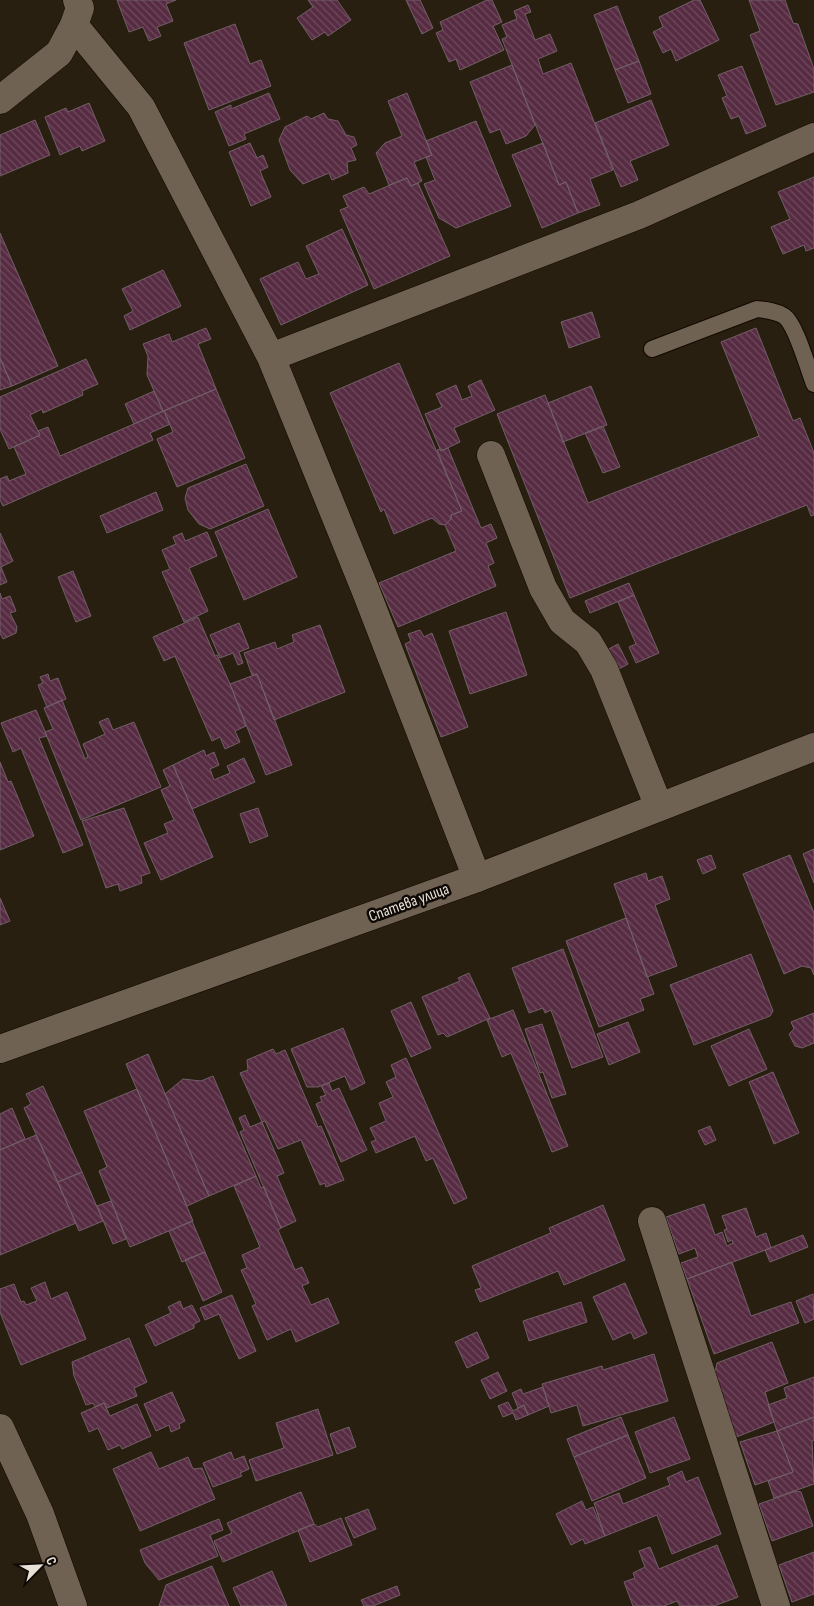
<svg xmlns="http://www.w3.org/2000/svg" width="814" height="1606" font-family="'Sofia Sans Condensed',sans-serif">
<defs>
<pattern id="building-back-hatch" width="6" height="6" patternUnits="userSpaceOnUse" patternTransform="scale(1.25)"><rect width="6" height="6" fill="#572c43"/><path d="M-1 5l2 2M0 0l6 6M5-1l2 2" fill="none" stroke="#6f4a5d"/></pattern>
</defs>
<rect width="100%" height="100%" fill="#291f10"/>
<path fill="url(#building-back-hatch)" stroke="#725f68" d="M117 0H176L166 4 173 21 157 27 161 36 149 41 143 27 129 32Z
M308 0H337L351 20 328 36 325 32 312 40 297 18 313 7Z
M406 0H420L433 28 422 34Z
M487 0H492L502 22 493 26 504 50 460 70 456 59 449 62 436 33 443 30 440 22Z
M694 0H700L719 40 676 61 671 49 663 53 653 32 663 27 659 17Z
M749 0H785L793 23 798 24 814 69V92L776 105 750 35 760 31Z
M528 5 531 12 525 14 535 40 550 34 557 51 538 59 543 74 571 63 613 170 590 179 600 205 578 213 566 182 559 185 502 39 507 37 502 25 517 19 514 11Z
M617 6 639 61 615 70 594 15Z
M235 24 250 64 261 60 271 86 209 110 184 43Z
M639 61 651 94 628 103 615 70Z
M512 65 535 125 526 136 506 144 500 129 490 133 470 82Z
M742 66 766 126 746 134 739 116 731 119 722 98 727 96 718 75Z
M269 93 280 119 244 134 246 139 229 146 215 112 231 105V109Z
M407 93 432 155 414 162 422 181 411 186 407 178 389 185 376 153 385 143 402 136 388 101Z
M651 100 669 145 630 161 638 180 621 187 595 123Z
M89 103 105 141 82 151 80 146 60 155 45 117 66 108 68 112Z
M324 113 328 119 338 121 346 135 354 137 357 145 351 148 356 160 347 162 348 173 332 180 329 173 303 184 290 170 279 140 285 127 307 116 311 119Z
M35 120 50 155 0 176V135Z
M476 121 511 206 456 228 439 218 424 184 435 180 426 157 432 155 426 141Z
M250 143 257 158 263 155 268 167 260 171 271 197 251 206 229 152Z
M543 143 559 185 566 182 578 213 542 228 512 155Z
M814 177V248L806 251 804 245 783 254 771 227 790 219 778 192Z
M407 178 411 186 418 183 450 256 374 289 340 210 348 207 343 196 364 187 369 194Z
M342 229 368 285 281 325 260 279 298 262 306 279 319 274 306 246Z
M0 233 58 366 12 386 0 358Z
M163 270 181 306 130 330 124 316 133 311 122 289Z
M592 312 600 337 569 348 561 322Z
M206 328 211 339 198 344 216 389 163 411 147 375 148 356 143 344 169 334 172 342Z
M756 328 793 421 800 418 814 453V515L811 516 807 505 570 598 497 414 545 395 588 503 759 436 721 342Z
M0 358 12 386 0 390Z
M86 359 98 384 82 391 83 395 43 413 42 409 30 415 40 435 9 449 0 429V397Z
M399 363 462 511 451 515V519L445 525 439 524 432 518 394 534 384 509 381 512 330 393Z
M481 380 495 410 454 428 460 442 441 451 425 414 442 407 436 394 456 385 462 400 472 396 468 386Z
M591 386 607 425 563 442 548 403Z
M216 389 245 458 177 487 157 439 173 432 164 411Z
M154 391 163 411 134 424 125 404Z
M164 411 170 424 150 433 153 440 3 506 0 500V479L7 476 9 481 26 474 14 447 40 435 38 431 48 427 60 456Z
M603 426 620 467 603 473 585 433Z
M448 448 481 528 491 524 497 538 486 543 494 563 488 566 496 586 398 627 379 583 456 551 445 525 451 519V515L462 511 437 450 440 449 441 451Z
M246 464 264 506 210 529 199 524 188 510 185 498 188 488Z
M156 492 163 510 107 533 100 516Z
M268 509 297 577 244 600 215 532Z
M207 532 217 556 189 568 208 611 184 622 162 572 170 569 162 550 176 544 173 537 182 533 185 541Z
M0 533 13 561 1 567 7 582 0 585Z
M73 571 91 616 76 622 58 577Z
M629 583 634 595 590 613 585 601Z
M0 593 2 599 10 596 16 611 10 613 17 627 16 633 3 639 0 633Z
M634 595 659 653 636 663 629 647 636 644 618 602Z
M506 612 527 675 470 694 449 631Z
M198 617 215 656 217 655 230 684 246 726 235 731 240 742 225 749 220 737 212 741 175 656 164 661 153 637Z
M239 623 249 648 239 652 243 663 238 665 233 653 220 658 210 635Z
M320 625 345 692 274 720 257 674 252 675 244 653 275 642 277 649 294 642 292 635Z
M420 630 424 637 432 633 468 727 441 737 405 644 411 641 408 634Z
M618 644 628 664 617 670 607 650Z
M48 674 50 681 58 678 66 699 47 707 38 685 43 683 40 677Z
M257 674 292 765 266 775 230 684Z
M62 700 85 759 88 757 83 744 105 734 99 722 108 718 113 730 134 722 161 787 81 820 45 732 53 729 44 708Z
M36 710 47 736 39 738 83 845 63 853 21 748 13 752 1 723Z
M204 750 206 756 214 752 219 765 210 769 214 780 230 773 227 766 244 758 255 782 192 809 173 765Z
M0 762 8 782 11 781 34 836 0 850Z
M173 765 213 857 161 880 144 843 168 833 164 824 174 820 161 790 170 786 163 770Z
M124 808 150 873 141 876 142 883 120 891 118 884 106 888 82 821Z
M258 808 268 836 250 843 240 814Z
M814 849V883L803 854Z
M711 855 716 868 703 874 697 860Z
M790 855 814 913V975L811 968 802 966 784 974 743 874Z
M646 873 648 881 662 876 670 899 655 905 677 966 647 977 614 884Z
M0 898 10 921 0 925Z
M626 918 654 994 640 999 644 1010 599 1027 566 941Z
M563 949 603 1057 572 1068 551 1010 545 1013 543 1008 529 1013 512 968Z
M751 954 773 1011 770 1016 694 1045 670 985Z
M469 973 490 1018 447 1037 443 1033 438 1035 422 997 460 981 458 978Z
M411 1002 431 1048 411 1057 391 1011Z
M513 1010 568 1146 552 1152 511 1053 502 1057 487 1020Z
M814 1013V1043L802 1048 795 1046 789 1034 794 1029 791 1022Z
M628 1022 640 1052 609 1065 597 1034Z
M542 1024 566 1094 552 1098 543 1072 540 1073 525 1029Z
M343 1028 365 1083 351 1090 345 1076 318 1087H307L291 1049Z
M749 1029 767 1069 729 1086 711 1046Z
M273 1049 276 1054 285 1050 318 1127 321 1126 344 1180 326 1187 325 1183 320 1185 301 1140 278 1149 265 1121 262 1122 240 1073 248 1070 247 1060Z
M148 1054 209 1196 187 1206 126 1064Z
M406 1058 467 1198 454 1204 433 1158 426 1161 415 1136 376 1153 371 1142 376 1140 370 1128 386 1121 379 1103 393 1097 386 1082 396 1077 391 1065Z
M773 1072 799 1133 774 1144 749 1082Z
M213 1076 256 1176 209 1196 165 1094 183 1079 201 1081Z
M329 1083 332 1091 339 1088 367 1150 341 1162 316 1104 322 1101 320 1097 326 1095 321 1086Z
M43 1086 82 1172 58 1182 24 1108 31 1104 26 1094Z
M137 1089 193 1221 130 1247 99 1171 107 1167 84 1111Z
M12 1108 25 1139 0 1150V1114Z
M245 1115 250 1127 262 1122 284 1173 277 1176 296 1221 281 1228 240 1132 244 1130 239 1118Z
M710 1126 716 1140 705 1145 698 1131Z
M36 1135 76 1223 0 1255V1150Z
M82 1172 103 1221 79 1231 58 1182Z
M256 1176 261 1188 264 1187 281 1228 278 1230 295 1270 302 1267 309 1283 302 1286 311 1305 328 1298 339 1323 296 1342 291 1329 267 1340 252 1306 256 1304 241 1270 247 1268 242 1255 260 1247 234 1186Z
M111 1201 126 1239 113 1244 97 1206Z
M704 1204 715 1235 722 1232 727 1246 733 1243 732 1240 728 1242 724 1230 727 1229 722 1216 746 1208 756 1237 766 1233 771 1248 687 1279 681 1263 698 1257 695 1248 679 1254 666 1217Z
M603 1205 625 1260 564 1285 558 1271 480 1302 475 1290 481 1288 472 1266 551 1233 549 1228Z
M192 1221 205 1252 182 1262 169 1231Z
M803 1235 808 1247 770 1262 765 1250Z
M205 1252 222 1292 203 1301 185 1260Z
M732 1262 751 1316 791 1302 799 1323 714 1354 687 1279Z
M45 1282 51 1299 67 1292 86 1339 21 1365 0 1312V1289L14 1284 21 1302 24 1301 26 1305 37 1301 31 1288Z
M625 1283 647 1333 634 1339 631 1332 613 1340 593 1297Z
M813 1294 814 1319 805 1323 796 1301Z
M232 1295 256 1351 239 1359 219 1314 205 1320 200 1308Z
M180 1301 183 1309 192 1305 200 1321 194 1324V1328L155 1346 145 1325 171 1313 168 1307Z
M581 1302 587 1322 529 1341 523 1321Z
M477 1332 489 1358 467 1368 455 1342Z
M129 1338 147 1382 134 1388 137 1396 107 1408 104 1403 95 1407 93 1403 86 1405 74 1376 72 1362Z
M772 1342 788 1383 765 1392 774 1422 729 1440 714 1377 717 1363Z
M654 1354 668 1401 583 1426 577 1405 551 1413 542 1384 602 1366 603 1370Z
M498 1372 507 1391 490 1399 481 1380Z
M814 1377V1417L777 1431 768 1405 787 1398 784 1388Z
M543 1387 549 1406 528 1415 524 1405 518 1408 512 1393 521 1389 523 1394Z
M172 1392 185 1421 179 1424 180 1428 171 1432 169 1425 156 1431 144 1404Z
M508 1402 513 1411 524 1405 528 1415 516 1420 513 1413 503 1417 498 1406Z
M104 1403 110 1416 137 1404 151 1436 122 1449 120 1445 108 1450 98 1428 89 1432 81 1413Z
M318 1409 333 1455 256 1481 249 1460 284 1448 276 1423Z
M621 1417 628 1435 574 1457 567 1439Z
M674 1417 690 1459 650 1473 635 1432Z
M814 1417V1440L812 1441 814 1484 774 1498 768 1481 793 1472 777 1431Z
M349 1427 356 1447 337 1454 330 1434Z
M777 1431 793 1472 755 1485 740 1442Z
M628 1435 646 1478 592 1501 574 1457Z
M151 1452 159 1469 188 1457 193 1469 202 1468 215 1499 140 1531 113 1469Z
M231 1452 234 1460 244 1456 249 1469 240 1473 242 1476 213 1487 203 1463Z
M682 1471 686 1482 698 1477 721 1534 672 1554 657 1515 605 1536 594 1503 619 1493 623 1504 670 1485 667 1478Z
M796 1491 801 1492 813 1526 772 1541 759 1504Z
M301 1492 314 1524 223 1562 214 1541 232 1533 227 1523Z
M582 1501 586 1510 593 1507 605 1536 585 1544 583 1539 571 1545 556 1514Z
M368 1509 376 1529 354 1538 345 1518Z
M341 1518 352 1545 310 1562 298 1530 314 1524 318 1527Z
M219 1519 223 1530 210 1535 218 1556 159 1580 145 1563 140 1550Z
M717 1545 738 1597 714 1606H680L677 1601 664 1606H633L624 1582 635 1578 633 1573 645 1567 639 1551 650 1547 659 1569Z
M814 1552V1594L792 1602 779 1565Z
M212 1566 229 1606H159L166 1585Z
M272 1571 287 1606H241L233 1588Z
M397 1586 400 1595 373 1606H364L361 1600Z"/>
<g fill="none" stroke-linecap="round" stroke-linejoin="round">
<g stroke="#110800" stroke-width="18">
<path id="lane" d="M652 349 757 309C766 310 776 311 784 316 796 324 808 369 814 384"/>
</g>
<g stroke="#110800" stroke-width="29">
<path id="street" d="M77 0 80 8 74 25 141 107 271 357 365 589 477 878
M0 100 59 53 74 25
M271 357 639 215 814 137
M491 455 543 588 562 621 588 642 604 669 659 807
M652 1221 776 1606
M0 1428 40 1514 73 1606"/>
</g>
<g stroke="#110800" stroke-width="29">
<path id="secondary" d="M0 1049 477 878 814 747"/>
</g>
<use href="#lane" stroke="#6f6252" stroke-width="16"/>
<use href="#street" stroke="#6f6252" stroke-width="28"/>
<use href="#secondary" stroke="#6f6252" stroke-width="28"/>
</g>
<g text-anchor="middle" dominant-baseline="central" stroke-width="5" stroke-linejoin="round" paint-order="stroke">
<g font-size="16" fill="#e8e1d7" stroke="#0e0905">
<text transform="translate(409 903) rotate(-20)">Спатева улица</text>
</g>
</g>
<g transform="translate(40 1566) rotate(66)" stroke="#0e0905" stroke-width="4" paint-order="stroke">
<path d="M0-4L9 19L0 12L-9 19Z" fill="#e8e1d7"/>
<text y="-8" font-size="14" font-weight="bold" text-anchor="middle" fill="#e8e1d7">С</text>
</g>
</svg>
